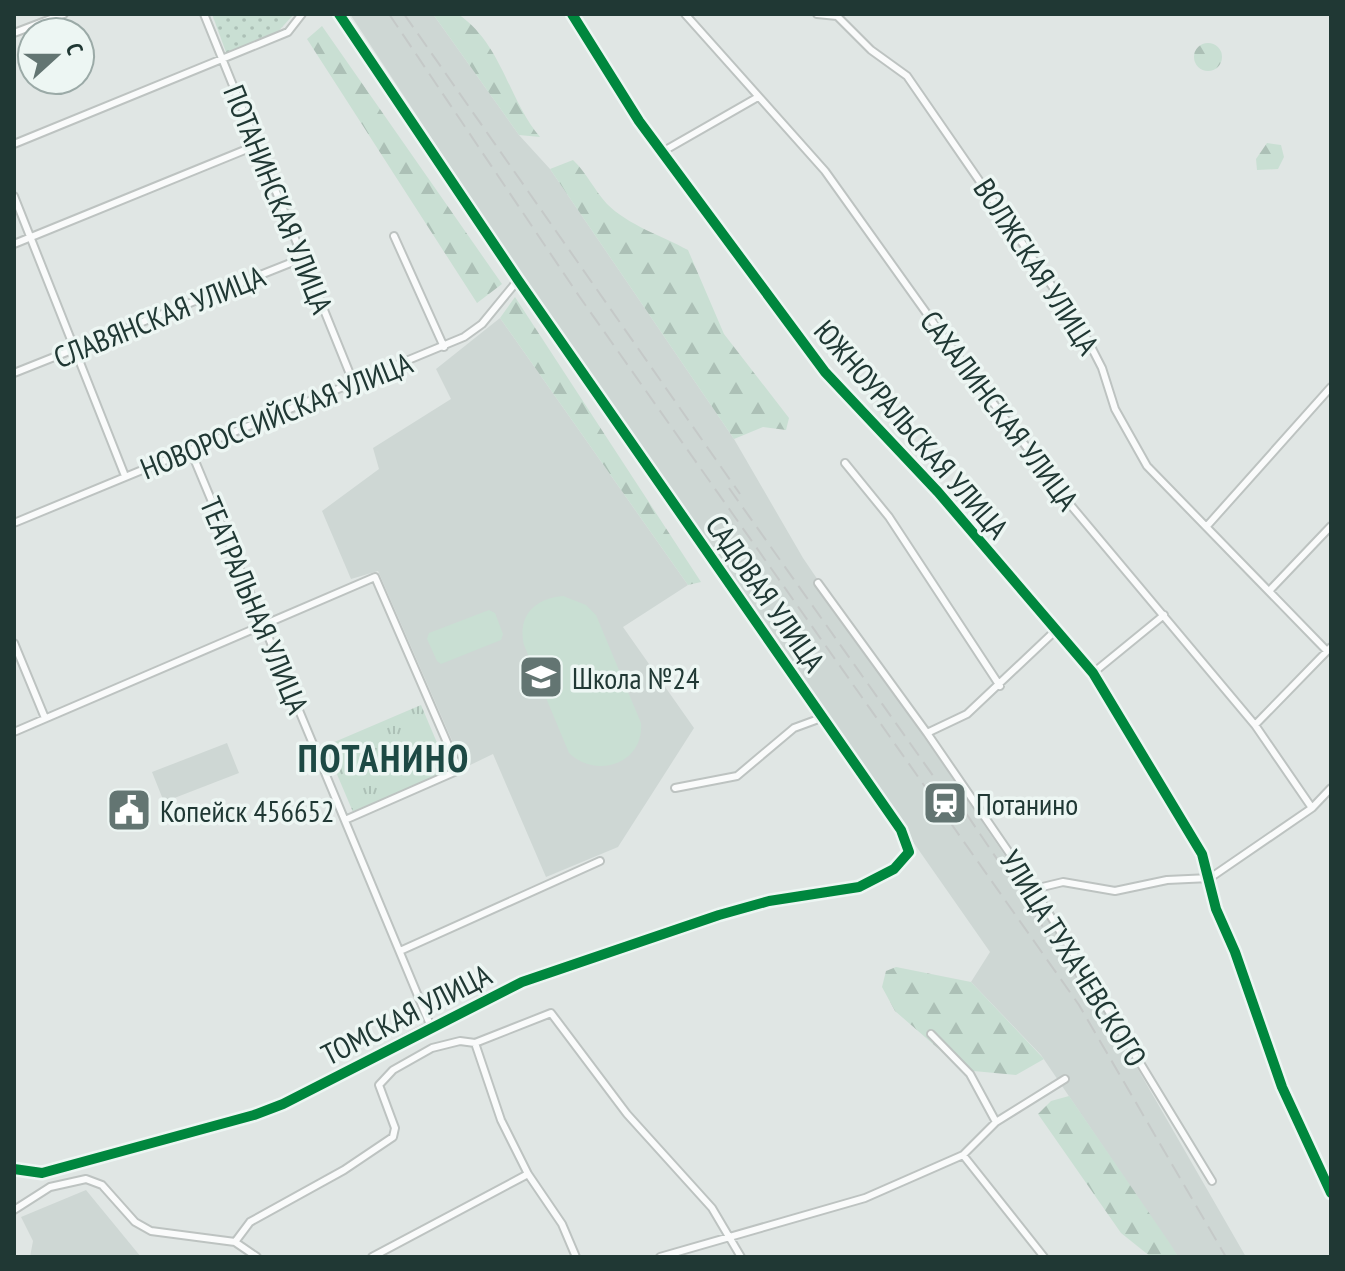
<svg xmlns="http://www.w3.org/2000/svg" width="1345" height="1271" font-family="'PT Sans Narrow',sans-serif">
<defs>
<pattern id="grass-tufts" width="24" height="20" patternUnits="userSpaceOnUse" patternTransform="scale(2)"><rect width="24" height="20" fill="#c9dfd3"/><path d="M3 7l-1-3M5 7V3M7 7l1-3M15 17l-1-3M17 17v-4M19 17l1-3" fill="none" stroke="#acc0b6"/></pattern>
<pattern id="forest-firs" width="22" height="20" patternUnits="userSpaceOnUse" patternTransform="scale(2)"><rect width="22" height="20" fill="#c9dfd3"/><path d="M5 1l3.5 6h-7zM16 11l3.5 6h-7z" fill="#acc0b6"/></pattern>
<pattern id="garden-dots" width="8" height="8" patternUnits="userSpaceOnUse" patternTransform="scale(2)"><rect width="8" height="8" fill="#c9dfd3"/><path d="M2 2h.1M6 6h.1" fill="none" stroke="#acc0b6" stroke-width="1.8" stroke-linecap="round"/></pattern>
</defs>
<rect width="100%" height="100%" fill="#e0e6e4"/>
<path fill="#ced7d4" d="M350 14H433L519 135 550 169 734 439 803 558 1071 953 1246 1257H1178L1041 1055 971 982 990 952 598 391Z
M500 318 688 585 623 627 694 728 618 847 546 877 493 754 464 768 378 571 351 579 322 511 379 469 373 448 451 399 436 369Z
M227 743 239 773 164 802 152 772Z
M86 1190 141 1257H30L33 1241 21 1217Z"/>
<path fill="url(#grass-tufts)" d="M421 705 449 771 353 812 325 746Z"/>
<path fill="url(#forest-firs)" d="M433 14H458C502 44 508 99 540 137L519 135Z
M322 26 502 284 477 303 307 39Z
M1194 57a14 14 0 1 1 28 0a14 14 0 1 1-28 0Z
M1267 143 1281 145 1284 157 1278 169 1257 170 1256 159Z
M573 160C587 173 594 190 607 204 628 225 662 236 688 250L724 334 789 418 786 430 763 427 734 439 550 169Z
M515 297 701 582 688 585 500 318Z
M896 967 971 982 1044 1059 1016 1075 963 1070 895 1011 882 987 886 971Z
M1069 1096 1171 1245 1178 1257H1151L1121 1233 1038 1114 1051 1101Z"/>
<path fill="url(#garden-dots)" d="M212 14H294L275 35 227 55Z"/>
<path fill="#c9dfd3" d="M563 596 586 605 596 615 641 723C644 764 596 779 569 753L524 645C517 616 535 598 563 596Z
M489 610 495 613 503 634 501 640 441 664 437 661 427 639 429 633Z"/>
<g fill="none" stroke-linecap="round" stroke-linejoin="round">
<g stroke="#bdc3c1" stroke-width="10">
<path id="street" d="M204 14 354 384
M572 14 639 121 825 372 938 492 1093 673 1202 854 1216 909 1235 952 1282 1087 1331 1193
M685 14 825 171 945 339 1068 502 1255 725 1312 808
M817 14 837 16 871 50 907 76 1083 331 1102 368 1115 409 1147 466 1327 651
M14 33 64 14
M14 144 288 32 302 14
M662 152 758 97
M14 196 125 476
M394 236 444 347
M14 244 257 145
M14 373 303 258
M190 449 431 1027 522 982 662 933 769 901 859 887 894 869 909 852 901 830 518 280 339 14
M845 463 889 517 1000 686
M14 523 464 337 482 324 518 280
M1207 526 1331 387
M818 583 927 733 1034 889 1212 1181
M1271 589 1331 526
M14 643 45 718
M1093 673 1164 615
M1255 725 1331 647
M14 732 375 577 459 770 345 820
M927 733 967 714 1055 631
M675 788 737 776 794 728 824 717
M1210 878 1312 808 1331 788
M1034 889 1063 882 1115 891 1167 880 1210 878
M400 951 600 861
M931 1034 970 1074 996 1122
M475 1043 501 1120 528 1174 562 1224 576 1257
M963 1155 1044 1257
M14 1210 50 1187 86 1179 102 1185 135 1222 151 1231 235 1242 257 1257
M235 1242 250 1222 344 1170 393 1137 395 1128 379 1085 393 1070 432 1048 460 1041 475 1043 551 1013 627 1114 712 1208 741 1257
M372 1257 528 1174
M660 1257 865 1198 963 1155 996 1122 1065 1079"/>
</g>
<g stroke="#bcc4c2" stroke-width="13">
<path id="secondary" d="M14 1169 42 1173 254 1115 283 1104 431 1027"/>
</g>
<use href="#street" stroke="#fafbfb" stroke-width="6"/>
<use href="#secondary" stroke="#fafbfb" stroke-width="9"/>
<path stroke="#c5c9c8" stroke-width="2" stroke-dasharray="16 8" stroke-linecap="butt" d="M389 14 579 296 1079 1005 1226 1257
M404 14 740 494
M729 488 956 808
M953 794 1091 998 1111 1039"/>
<g stroke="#edf6f3" stroke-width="15">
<path id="cycleway" d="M572 14 639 121 825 372 938 492 1093 673 1202 854 1216 909 1235 952 1282 1087 1331 1193
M14 1169 42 1173 254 1115 283 1104 522 982 719 915 769 901 859 887 894 869 909 852 901 830 518 280 339 14"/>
</g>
<use href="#cycleway" stroke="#00873e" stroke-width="10"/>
</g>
<defs>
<g id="school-square" transform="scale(2.3)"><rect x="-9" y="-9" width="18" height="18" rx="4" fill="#637572" stroke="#edf6f3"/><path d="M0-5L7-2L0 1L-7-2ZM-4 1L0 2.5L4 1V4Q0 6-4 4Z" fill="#fff"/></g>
<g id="station-square" transform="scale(2.3)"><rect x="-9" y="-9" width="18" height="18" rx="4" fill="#637572" stroke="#edf6f3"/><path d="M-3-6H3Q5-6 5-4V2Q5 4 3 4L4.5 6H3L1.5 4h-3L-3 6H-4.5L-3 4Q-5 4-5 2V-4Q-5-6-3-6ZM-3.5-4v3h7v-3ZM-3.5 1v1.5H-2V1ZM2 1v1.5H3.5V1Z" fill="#fff"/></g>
<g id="civic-square" transform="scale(2.3)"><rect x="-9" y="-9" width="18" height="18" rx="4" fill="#637572" stroke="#edf6f3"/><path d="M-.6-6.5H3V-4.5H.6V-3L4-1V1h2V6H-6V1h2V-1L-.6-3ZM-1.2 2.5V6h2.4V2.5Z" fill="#fff"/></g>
</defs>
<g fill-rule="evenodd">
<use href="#school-square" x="541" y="677"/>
<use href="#station-square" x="945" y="803"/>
<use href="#civic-square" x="129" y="810"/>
</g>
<g text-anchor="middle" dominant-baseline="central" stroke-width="7" stroke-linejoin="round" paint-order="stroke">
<g font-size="30" fill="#203834" stroke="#edf6f3">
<text transform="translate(279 199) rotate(68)">ПОТАНИНСКАЯ УЛИЦА</text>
<text transform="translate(1037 266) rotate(57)">ВОЛЖСКАЯ УЛИЦА</text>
<text transform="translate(159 316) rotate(-22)">СЛАВЯНСКАЯ УЛИЦА</text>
<text transform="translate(1000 410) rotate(53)">САХАЛИНСКАЯ УЛИЦА</text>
<text transform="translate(276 415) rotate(-22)">НОВОРОССИЙСКАЯ УЛИЦА</text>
<text transform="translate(912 429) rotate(49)">ЮЖНОУРАЛЬСКАЯ УЛИЦА</text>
<text transform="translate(766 593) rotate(55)">САДОВАЯ УЛИЦА</text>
<text transform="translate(255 605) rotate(67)">ТЕАТРАЛЬНАЯ УЛИЦА</text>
<text transform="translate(1074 958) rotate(58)">УЛИЦА ТУХАЧЕВСКОГО</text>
<text transform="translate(406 1014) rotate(-27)">ТОМСКАЯ УЛИЦА</text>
</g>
<g font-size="30" fill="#203834" stroke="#edf6f3" text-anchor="start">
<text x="572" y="677">Школа №24</text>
<text x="976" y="803">Потанино</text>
<text x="160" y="810">Копейск 456652</text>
</g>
<g font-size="38" font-weight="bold" letter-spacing="2" fill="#1d4944" stroke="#edf6f3">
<text x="384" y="757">ПОТАНИНО</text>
</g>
</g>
<rect width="1345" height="1271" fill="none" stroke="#203834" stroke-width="32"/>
<g transform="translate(56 56) rotate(69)"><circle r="38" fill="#edf6f3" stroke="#9baaa7" stroke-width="2"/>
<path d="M0-6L14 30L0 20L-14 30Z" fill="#637572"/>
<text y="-12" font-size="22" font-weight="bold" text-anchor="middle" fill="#203834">С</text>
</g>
</svg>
